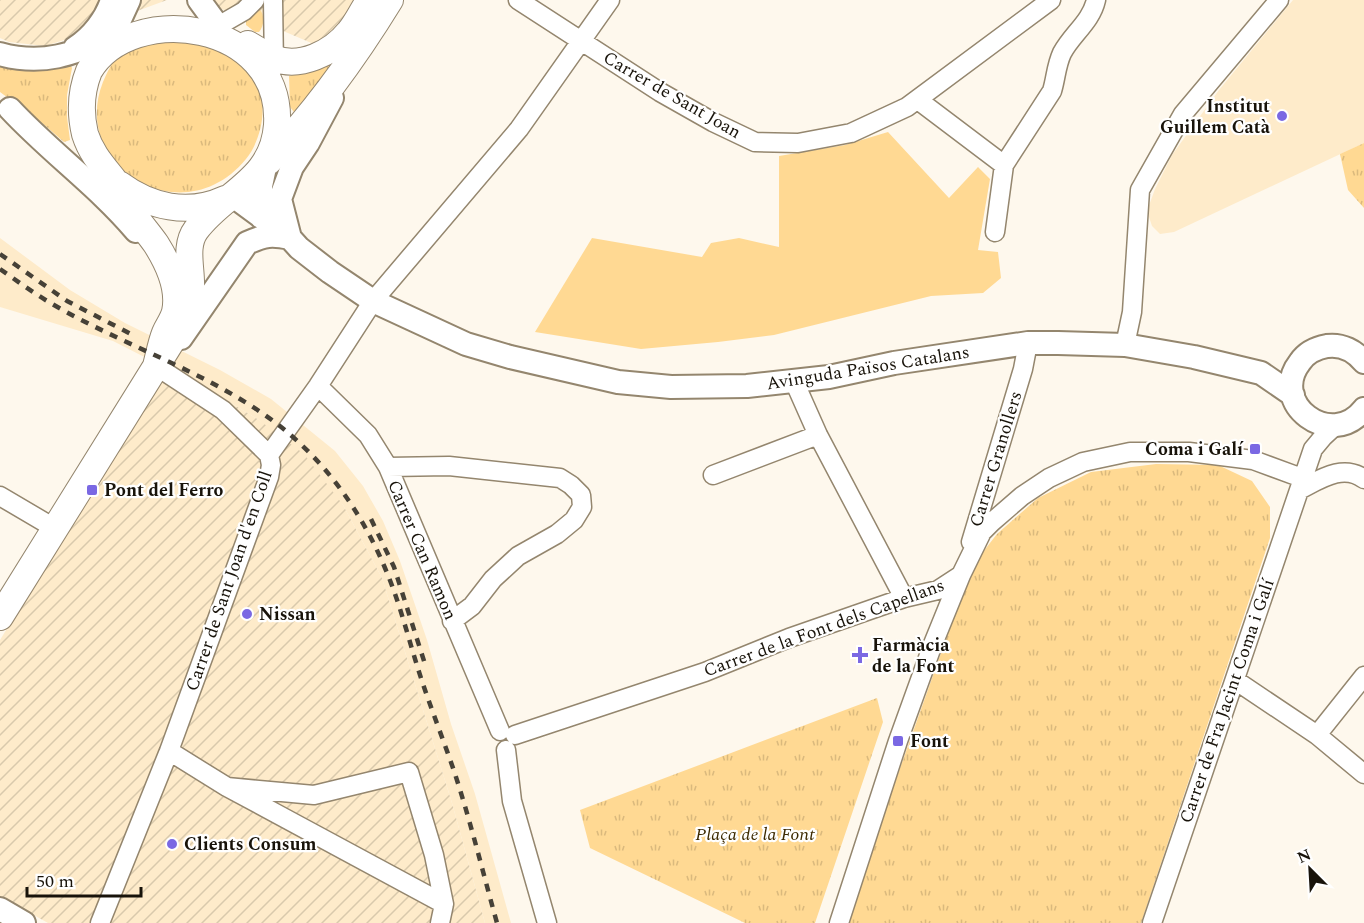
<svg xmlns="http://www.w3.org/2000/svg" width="1364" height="923" font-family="Spectral,serif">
<defs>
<pattern id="industrial-furrows" width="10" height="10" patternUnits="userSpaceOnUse" patternTransform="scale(1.5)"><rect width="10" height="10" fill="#feebca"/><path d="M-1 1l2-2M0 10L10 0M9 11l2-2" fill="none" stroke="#d9c9ac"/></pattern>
<pattern id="grass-tufts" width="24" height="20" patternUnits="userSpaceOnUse" patternTransform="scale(1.5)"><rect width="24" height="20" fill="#ffd993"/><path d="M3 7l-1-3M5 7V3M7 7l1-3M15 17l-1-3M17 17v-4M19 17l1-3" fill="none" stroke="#dab97d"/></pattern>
</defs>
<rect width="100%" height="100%" fill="#fef8ed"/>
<path fill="#feebca" d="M1293 0H1364V143L1174 232 1160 234 1152 226 1147 211 1155 189 1172 155 1219 90Z
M0 238 70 290 125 323 220 370 271 399 335 451 363 486 383 521 400 561 427 640 451 724 475 794 511 923H485L452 803 382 578 343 505 259 420 213 392 113 341 0 307Z"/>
<path fill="url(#industrial-furrows)" d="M0 0H167L110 21 80 35 45 46 9 42 0 38Z
M186 0H380L316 45 248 16Z
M166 368 213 392 259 420 304 454 343 505 382 578 452 803 485 923H48L0 896V640Z"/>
<path fill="url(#grass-tufts)" d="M260 10C265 15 264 27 259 32H255L246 25V21L256 11Z
M168 30 243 58C248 70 257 82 261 95 266 116 259 143 246 159 183 236 69 167 103 82 107 73 112 61 120 55 133 44 153 38 168 30Z
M0 61 70 64 72 68 67 95V117L70 140 64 142 42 123 0 92Z
M329 63 330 68 296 112H294L290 107 289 76Z
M1364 143V208L1348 190 1340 154Z
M1156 464 1218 465 1252 481 1270 507V538L1141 923H843L878 830 972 566 997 534 1038 498 1091 472Z
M877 698 883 722 815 923H745L590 848 580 810Z"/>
<path fill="#ffd993" d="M888 132 949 198 978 167 990 179 978 250 998 252 1001 278 983 293 931 296 774 335 718 342 641 349 535 332 592 238 702 257 711 243 739 238 779 247V156L845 145Z"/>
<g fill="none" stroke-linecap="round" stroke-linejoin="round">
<g stroke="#94866e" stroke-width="21">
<path id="minor" d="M273 0 274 67
M518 0 660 92 713 122 755 142 798 143 851 133 907 107 1051 0
M218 26 244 11 255 0
M918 100 1004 165
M995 232 1004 165 1052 91C1056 78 1056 66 1062 53 1072 34 1091 22 1096 0
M1125 345 1132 312 1140 190 1183 114 1279 0
M156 366 223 410 269 455
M794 381 818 435 904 598
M318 386 368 435 388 467 500 731
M388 467 449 466 560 478 571 485 581 495 582 507 574 520 557 534 518 556 493 579 472 606 452 621
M713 475 818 435
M1299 490C1319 480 1343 463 1364 479
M0 496 56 529
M971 542 1023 369 1028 343
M1235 680 1317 735 1364 774
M515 735 705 672 789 638 904 598 938 590 961 575
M1317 735 1364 676
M506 750 512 801 547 923
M169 751 227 787 444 904
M227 787 314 795 409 772 434 855 444 904 440 923
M100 923 169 751 269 477 271 465 269 455 318 386 373 301 519 129 610 0
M839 923 898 741 933 644 961 575 982 532 992 522 1022 496 1049 478 1083 462 1130 452H1189L1253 460 1302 478
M1152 923 1313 449 1323 437 1336 425"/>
</g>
<g stroke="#94866e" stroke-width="26">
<path id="tertiary" d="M199 0 218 26
M75 48C92 37 106 19 112 0
M0 54C43 66 73 54 112 37L129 0
M10 109C50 152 98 186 136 231
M233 196 290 238 299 248 330 272 373 301 466 344 510 357 618 382 671 387 747 386 829 377 894 363 1028 343H1058L1125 345 1194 357 1261 373 1293 395
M261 217V186L267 158
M290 238 280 199 292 167 308 143 332 98
M181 338 247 243C265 235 271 234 290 238
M1364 362C1355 351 1342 344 1327 346 1316 348 1306 353 1300 362 1268 403 1331 451 1364 409
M0 909 24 923"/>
</g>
<g stroke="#94866e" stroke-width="28">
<path id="secondary" d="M248 44C256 49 265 54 273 58 300 69 332 53 349 32 356 24 361 13 367 4
M269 161C315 112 355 57 390 0
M119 184C150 207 188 216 225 199
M0 617 183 323C187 311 190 300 191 287 192 269 184 246 196 230 224 192 273 181 277 125 283 20 131 0 89 71 81 91 80 113 85 134 91 153 102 165 114 180 122 191 127 204 134 215 141 225 149 234 156 244 168 263 180 289 175 312 173 320 168 326 165 333 161 343 159 355 156 366"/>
</g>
<use href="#minor" stroke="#fff" stroke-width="18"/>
<use href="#tertiary" stroke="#fff" stroke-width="22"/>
<use href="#secondary" stroke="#fff" stroke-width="26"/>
<path stroke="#464137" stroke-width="4.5" stroke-dasharray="8 8" stroke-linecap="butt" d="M0 254 67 301 133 335
M0 269C20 283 39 297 61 309 127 346 199 370 262 413 318 451 359 506 385 568 401 605 410 646 423 684 433 714 445 744 455 774 471 823 483 873 497 923
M371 519 394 567 425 664"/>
</g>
<g fill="#7a68e3" stroke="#fff" stroke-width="2">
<circle cx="1282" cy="116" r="6"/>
<rect x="1249" y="443" width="12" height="12" rx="3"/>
<rect x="86" y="484" width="12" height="12" rx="3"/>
<circle cx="247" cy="614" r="6"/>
<path d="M857 646h6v6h6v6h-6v6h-6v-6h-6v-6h6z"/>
<rect x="892" y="735" width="12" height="12" rx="3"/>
<circle cx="172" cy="844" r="6"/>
</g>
<g text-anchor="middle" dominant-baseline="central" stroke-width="4.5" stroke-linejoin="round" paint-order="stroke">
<g font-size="18" fill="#18130a" stroke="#fff">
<text transform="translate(672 95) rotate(30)">Carrer de Sant Joan</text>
<text transform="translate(868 368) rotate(-9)">Avinguda Països Catalans</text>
<text transform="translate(996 459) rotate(-73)">Carrer Granollers</text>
<text transform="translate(422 550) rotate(67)">Carrer Can Ramon</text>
<text transform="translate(229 581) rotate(-71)">Carrer de Sant Joan d'en Coll</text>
<text transform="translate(824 628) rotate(-20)">Carrer de la Font dels Capellans</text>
<text transform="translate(1227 701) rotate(-71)">Carrer de Fra Jacint Coma i Galí</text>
</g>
<g font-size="18" font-weight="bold" fill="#18130a" stroke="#fff" text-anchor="start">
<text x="1270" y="106" text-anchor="end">Institut<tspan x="1270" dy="21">Guillem Catà</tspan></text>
<text x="1243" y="449" text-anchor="end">Coma i Galí</text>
<text x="104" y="490">Pont del Ferro</text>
<text x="259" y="614">Nissan</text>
<text x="872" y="645">Farmàcia<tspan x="872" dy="21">de la Font</tspan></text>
<text x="910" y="741">Font</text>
<text x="184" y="844">Clients Consum</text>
</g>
<g font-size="18" font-style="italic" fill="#3d2a00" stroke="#fff">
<text x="755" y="834">Plaça de la Font</text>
</g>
</g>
<g transform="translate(1310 869) rotate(336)" stroke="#ffffff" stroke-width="4.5" paint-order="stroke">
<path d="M0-4.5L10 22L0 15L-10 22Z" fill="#18130a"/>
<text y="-9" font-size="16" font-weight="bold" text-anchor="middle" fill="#18130a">N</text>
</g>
<path d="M27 887v9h114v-9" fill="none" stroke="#18130a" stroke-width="3"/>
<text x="36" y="887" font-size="18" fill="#18130a" stroke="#ffffff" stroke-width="4.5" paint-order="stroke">50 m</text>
</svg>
